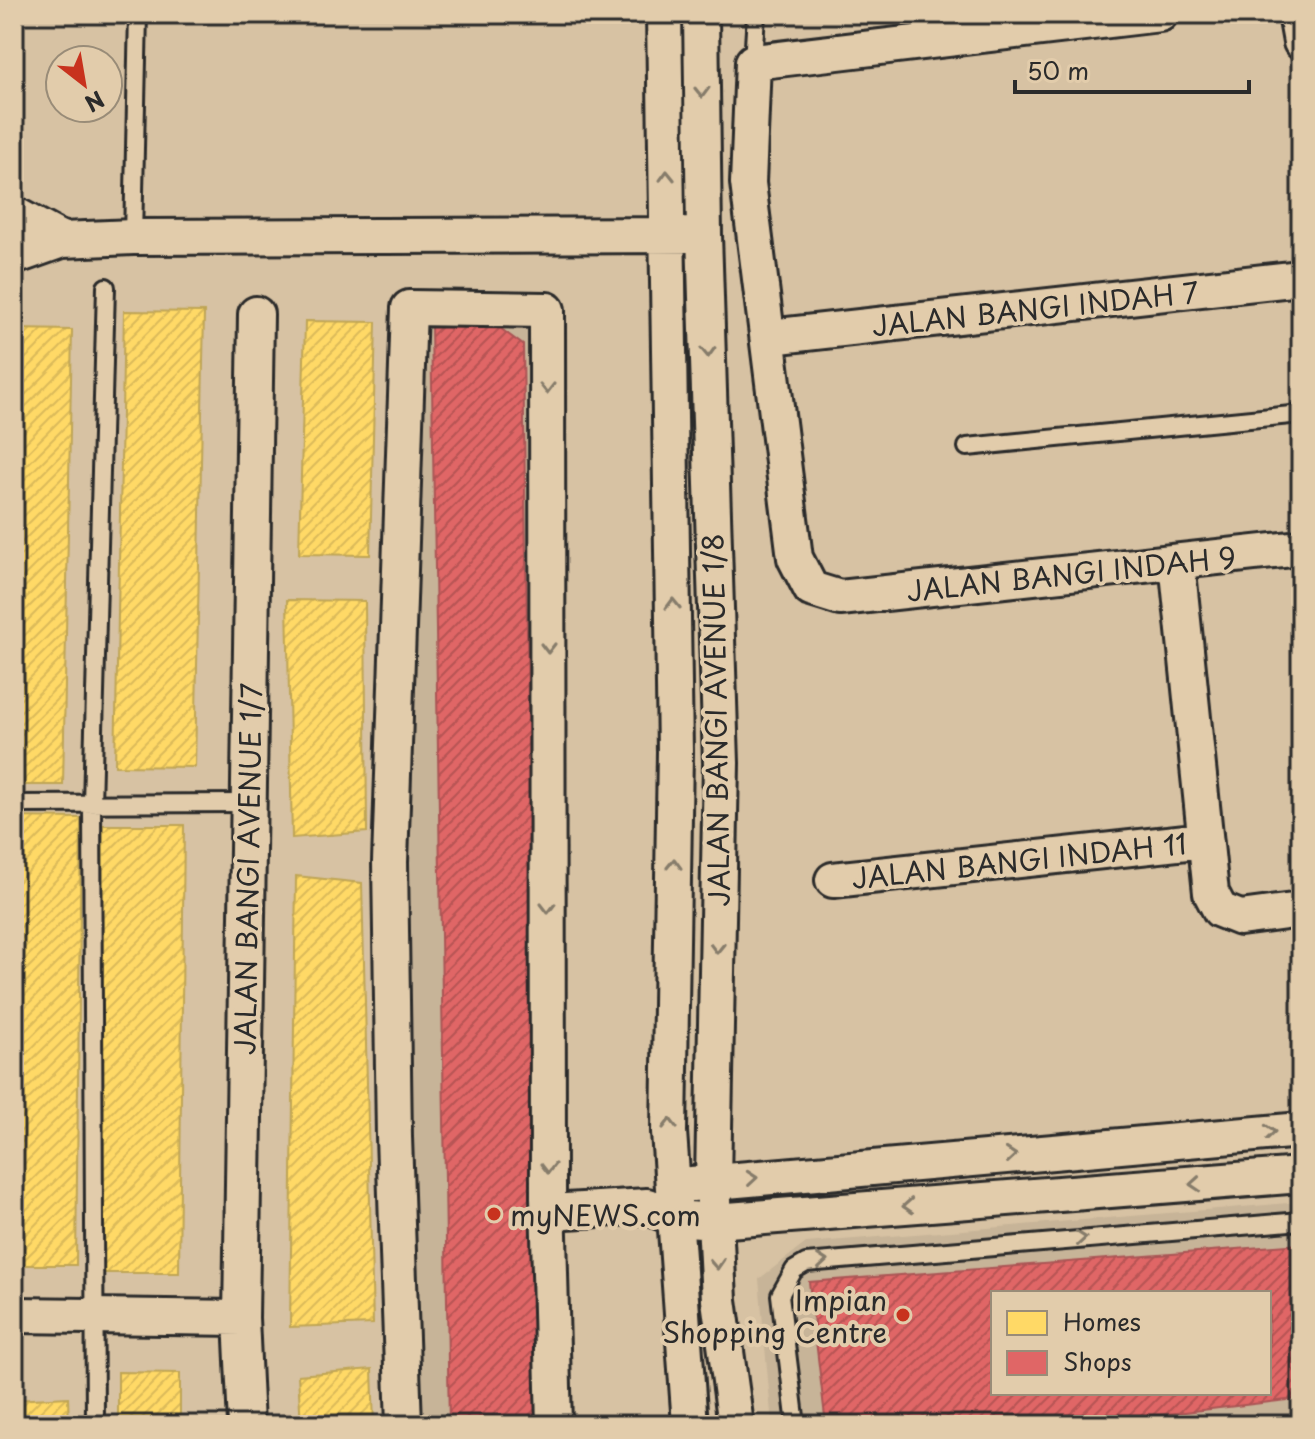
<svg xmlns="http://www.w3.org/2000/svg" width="1315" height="1439" font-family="'Playpen Sans',sans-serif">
<defs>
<pattern id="homes-hatch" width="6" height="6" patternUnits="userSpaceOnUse" patternTransform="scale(2)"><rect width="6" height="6" fill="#ffd966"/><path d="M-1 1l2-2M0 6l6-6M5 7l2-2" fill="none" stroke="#dbba59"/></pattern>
<pattern id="shops-hatch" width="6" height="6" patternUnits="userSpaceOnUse" patternTransform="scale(2)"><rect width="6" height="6" fill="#e06666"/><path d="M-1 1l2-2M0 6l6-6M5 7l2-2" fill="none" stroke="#b65454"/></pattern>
</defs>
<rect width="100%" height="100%" fill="#d7c2a3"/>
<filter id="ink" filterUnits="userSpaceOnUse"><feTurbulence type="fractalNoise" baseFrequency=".0125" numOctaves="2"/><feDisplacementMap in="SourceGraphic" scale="16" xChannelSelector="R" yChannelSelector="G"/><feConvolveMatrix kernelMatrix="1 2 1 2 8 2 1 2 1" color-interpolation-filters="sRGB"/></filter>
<g filter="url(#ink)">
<path fill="#c7b498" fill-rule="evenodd" d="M421 318 534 322 546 1425H415L403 815Z
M1301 1202V1425H772L759 1279 806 1243ZM993 1293H1269V1393H993Z"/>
<path fill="url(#homes-hatch)" stroke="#bfa554" stroke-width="2" d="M124 311 204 312 195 767 115 766Z
M305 321 376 322 370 555 299 554Z
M14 329 72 330 63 785H14Z
M287 600 365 601 367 832 292 838Z
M14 817 81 818 76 1265H14Z
M103 825H184L179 1273H98Z
M296 876 362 883 373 1324 290 1327Z
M372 1369 374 1425H301L298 1375Z
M118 1372 180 1373V1425H118Z
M68 1397 69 1425H14V1400Z"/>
<path fill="url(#shops-hatch)" stroke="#aa5454" stroke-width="2" fill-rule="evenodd" d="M493 323 523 345 538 1425H449L431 324Z
M1301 1244V1337L1296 1338V1399L1074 1425H826L809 1282ZM993 1293H1269V1393H993Z"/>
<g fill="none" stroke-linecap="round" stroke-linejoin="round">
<g stroke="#2b2b2b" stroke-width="22">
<path id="service" d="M753 62 756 14
M133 237 138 14
M967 447 1301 414
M14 804 247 803
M95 1425 92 804 106 287
M796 1425 780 1295 794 1270 806 1263 1301 1221"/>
</g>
<g stroke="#2b2b2b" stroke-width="40">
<path id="minor" d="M664 14 675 752 669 1132 690 1425
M701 14 704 235 721 763 713 1181 719 1300 736 1425
M1160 14 753 62 748 183 795 558 811 589 840 598 1301 548
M1296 14 1301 42
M14 214 62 240
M14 257 62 240 133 237 687 235
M770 337 1301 278
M1177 562 1211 893 1220 910 1240 918 1301 910
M833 880 1205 840
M692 1184 1301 1130
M550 1212 647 1206 675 1218 715 1221 1301 1175
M14 1315 241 1318
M246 1425 241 1318 256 314
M404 1425 394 1137 390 862 409 308 547 310 548 1197 554 1425"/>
</g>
<use href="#service" stroke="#e2ccab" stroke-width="16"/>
<use href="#minor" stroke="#e2ccab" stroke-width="34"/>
</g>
<defs><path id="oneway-chevron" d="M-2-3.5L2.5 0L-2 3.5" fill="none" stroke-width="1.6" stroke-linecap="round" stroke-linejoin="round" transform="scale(2)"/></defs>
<g stroke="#867c6b">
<use href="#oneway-chevron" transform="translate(702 92) rotate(89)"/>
<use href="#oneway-chevron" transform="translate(667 176) rotate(-91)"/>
<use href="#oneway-chevron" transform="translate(708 352) rotate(88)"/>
<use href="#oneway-chevron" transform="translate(547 388) rotate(90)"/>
<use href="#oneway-chevron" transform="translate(673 604) rotate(-91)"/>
<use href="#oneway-chevron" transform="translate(548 648) rotate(90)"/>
<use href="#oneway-chevron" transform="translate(674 864) rotate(-89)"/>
<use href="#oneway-chevron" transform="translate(548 908) rotate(90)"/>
<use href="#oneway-chevron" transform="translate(717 948) rotate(91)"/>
<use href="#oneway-chevron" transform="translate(670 1124) rotate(-90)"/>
<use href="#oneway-chevron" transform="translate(1270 1132) rotate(-5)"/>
<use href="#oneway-chevron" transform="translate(1011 1155) rotate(-5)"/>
<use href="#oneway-chevron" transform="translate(548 1168) rotate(90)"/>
<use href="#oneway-chevron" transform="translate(752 1178) rotate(-5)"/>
<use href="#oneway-chevron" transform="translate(1195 1184) rotate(176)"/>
<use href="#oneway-chevron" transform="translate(908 1206) rotate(176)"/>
<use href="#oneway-chevron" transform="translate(1081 1238) rotate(-5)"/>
<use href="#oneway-chevron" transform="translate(822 1261) rotate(-5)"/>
<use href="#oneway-chevron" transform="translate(717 1264) rotate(87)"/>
</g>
</g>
<g fill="#c8321e" stroke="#e2ccab" stroke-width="3">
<circle cx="494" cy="1214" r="8"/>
<circle cx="903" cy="1315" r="8"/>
</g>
<g text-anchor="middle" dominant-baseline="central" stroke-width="8" stroke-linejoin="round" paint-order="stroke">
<g font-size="28" fill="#2b2b2b" stroke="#e2ccab">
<text transform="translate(1035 308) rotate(-6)">JALAN BANGI INDAH 7</text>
<text transform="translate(1071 573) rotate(-6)">JALAN BANGI INDAH 9</text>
<text transform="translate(715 720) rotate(-91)">JALAN BANGI AVENUE 1/8</text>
<text transform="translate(1019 860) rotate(-6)">JALAN BANGI INDAH 11</text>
<text transform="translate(247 869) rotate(-89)">JALAN BANGI AVENUE 1/7</text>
</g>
<g font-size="28" fill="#2b2b2b" stroke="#e2ccab" text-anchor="start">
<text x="510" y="1214">myNEWS.com</text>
<text x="887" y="1299" text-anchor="end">Impian<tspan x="887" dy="32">Shopping Centre</tspan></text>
</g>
</g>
<rect width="1315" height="1439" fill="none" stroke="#e2ccab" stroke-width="48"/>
<rect x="24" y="24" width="1267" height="1391" fill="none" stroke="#2b2b2b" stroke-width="3" filter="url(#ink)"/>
<rect x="991" y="1291" width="280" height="104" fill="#e2ccab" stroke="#998c78" stroke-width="2"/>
<rect x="1007" y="1311" width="40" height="24" fill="#ffd966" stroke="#998c78" stroke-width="2"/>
<text x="1063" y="1331" font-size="24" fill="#2b2b2b">Homes</text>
<rect x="1007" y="1351" width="40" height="24" fill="#e06666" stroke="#998c78" stroke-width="2"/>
<text x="1063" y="1371" font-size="24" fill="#2b2b2b">Shops</text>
<g transform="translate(84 84) rotate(149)"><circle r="38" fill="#e2ccab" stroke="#998c78" stroke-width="2"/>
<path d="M0-6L14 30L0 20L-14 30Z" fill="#c8321e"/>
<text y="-12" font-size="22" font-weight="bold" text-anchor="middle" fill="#2b2b2b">N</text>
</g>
<path d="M1015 80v12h234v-12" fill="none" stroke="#2b2b2b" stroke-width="4"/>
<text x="1027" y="80" font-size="24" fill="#2b2b2b" stroke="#e2ccab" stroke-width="6" paint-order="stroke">50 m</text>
</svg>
